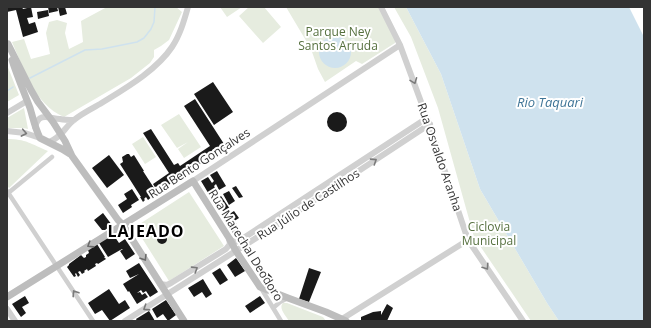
<svg xmlns="http://www.w3.org/2000/svg" width="651" height="328" font-family="'Open Sans',sans-serif">
<rect width="100%" height="100%" fill="#fff"/>
<path fill="#e6ecdf" d="M107 7H176L182 12 169 40 161 46 154 50V57L150 63 131 78 64 117C34 104 24 69 12 42L24 39 31 59 50 54 46 33 49 22 57 20 67 23 65 33 69 49 83 42 81 21Z
M220 7H242L227 17Z
M249 7H264L281 27 263 43 239 16Z
M286 7H378L395 40V43L362 64 356 61 325 82 318 69 311 49Z
M394 7H406L441 74 480 189 547 303 559 321H531L474 237 438 108 411 37Z
M7 65 19 95 7 102Z
M24 108 28 129 23 128H7V118Z
M179 114 201 147 184 158 178 149 188 142 177 148 161 125Z
M143 137 156 157 145 164 132 144Z
M7 139C26 139 31 144 48 151L9 188 7 185Z
M189 192 224 246 169 281 135 227Z
M283 303H287L323 317 326 321H289C286 316 278 308 283 303Z"/>
<path fill="#cfe2ee" d="M406 7H629L644 37V321H559L547 303 480 189 441 74Z
M319 52a16 16 0 1 1 32 0a16 16 0 1 1-32 0Z"/>
<g fill="none" stroke-linecap="round" stroke-linejoin="round">
<path stroke="#cfe2ee" stroke-width="1.5" d="M30 78 85 50 102 49 137 42 144 38 151 29 154 22 155 7
M7 91 13 87"/>
</g>
<path fill="#1a1a1a" d="M7 7H22L23 9 31 7 33 17 27 18 29 24 35 22 38 32 23 37 16 10 7 12Z
M48 7H57L58 11 49 13Z
M58 7H65L67 14 60 16Z
M48 10 49 16 38 19 37 12Z
M213 82 233 112 214 125 194 94Z
M195 99 226 147 158 192 153 184 169 173 143 133 151 129 174 165 178 163 180 166 210 146 184 106Z
M327 122a10 10 0 1 1 20 0a10 10 0 1 1-20 0Z
M127 154H129L131 157 134 155 144 171H143L154 188H155L158 192 155 193 154 192 151 194 153 196 148 200 146 197 144 199 145 200 143 202 140 197H141L120 164 123 162 122 157Z
M109 155 124 175 107 188 92 168Z
M217 171 226 186 219 190 216 184 214 186 217 191 210 196 201 181 208 177 212 183 214 181 210 175Z
M236 186 243 197 239 198 232 188Z
M132 189 139 200 131 205 132 207 123 213 118 205 127 199 124 194Z
M229 191 235 201 229 205 223 194Z
M221 196 230 209 224 213 220 206 218 207 213 200Z
M234 211 239 218 228 225 223 218Z
M103 213 112 225 105 230H102L94 220Z
M236 223 241 232 235 236 229 227Z
M157 239a5 5 0 1 1 10 0a5 5 0 1 1-10 0Z
M113 234 119 243 125 239 135 254 126 260 120 251 123 249H122L108 257 99 243Z
M97 244 105 257H104L106 259 98 264 97 263 95 264 96 266 88 271 87 269 84 271 85 272 82 274 80 271 78 272 80 275 78 277 76 273 75 274 76 276 74 277 67 267 69 265V264L81 255 84 258 86 257V255L89 253 88 250Z
M236 258 245 271 235 277 227 265Z
M139 263 158 292 150 297 146 291 143 293 141 290 137 293 140 292 142 295 145 293 148 297 137 304 129 291 128 292 123 284 139 274 130 278 126 271Z
M220 268 228 280 220 285 212 273Z
M309 268 321 272 309 302 299 299Z
M268 273 274 279 267 286 261 278Z
M203 279 212 294 206 298 202 292 194 297 188 288Z
M109 289 119 304 125 300 130 308 110 321 102 310 95 314 88 303Z
M25 296 29 303 22 307 26 313 21 317 12 304Z
M260 296 265 303 250 313 245 306Z
M166 300 176 315 168 321 163 314 157 318 152 309Z
M387 304 393 308 387 321H361V317L373 312 381 311V315Z
M149 311 155 321H137L136 319Z"/>
<g fill="none" stroke-linecap="round" stroke-linejoin="round">
<path stroke="#d0d0d0" stroke-width="4.5" d="M7 191 93 321
M7 194 52 157
M261 288 281 321
M273 308 280 302 288 298"/>
<path stroke="#d0d0d0" stroke-width="6" d="M381 7 400 45 427 118 468 240 523 321
M7 113 27 101
M35 127C39 111 50 119 60 119 65 120 69 120 74 120
M7 131 25 133 40 138
M49 142C61 138 65 127 74 120 81 114 91 109 100 104 124 89 156 71 172 47 180 35 184 21 188 7
M193 181 400 45
M229 238 234 242 239 241 427 118
M160 284 167 285 171 283 226 249 230 244 229 238
M7 309 15 321
M342 319 468 240
M125 321 272 228 430 124"/>
<path stroke="#bdbdbd" stroke-width="7" d="M8 44 31 90 38 102 53 122 65 141 72 156 118 220 123 225 184 321
M12 60C17 76 24 92 30 108 33 118 35 128 40 138L62 149 70 154
M7 297 193 181 229 238 236 251 260 287 288 298 326 312 346 321"/>
</g>
<defs><path id="oneway-chevron" d="M-2-3.5L2.5 0L-2 3.5" fill="none" stroke-width="1.6" stroke-linecap="round" stroke-linejoin="round"/></defs>
<g stroke="#7a7a7a">
<use href="#oneway-chevron" transform="translate(414 81) rotate(69)"/>
<use href="#oneway-chevron" transform="translate(24 133) rotate(11)"/>
<use href="#oneway-chevron" transform="translate(374 161) rotate(-33)"/>
<use href="#oneway-chevron" transform="translate(486 267) rotate(56)"/>
<use href="#oneway-chevron" transform="translate(195 269) rotate(-32)"/>
<use href="#oneway-chevron" transform="translate(75 293) rotate(-123)"/>
<use href="#oneway-chevron" transform="translate(146 308) rotate(147)"/>
</g>
<g stroke="#6a6a6a">
<use href="#oneway-chevron" transform="translate(90 245) rotate(148)"/>
<use href="#oneway-chevron" transform="translate(144 258) rotate(58)"/>
</g>
<g text-anchor="middle" dominant-baseline="central" stroke-width="4" stroke-linejoin="round" paint-order="stroke">
<g font-size="12" fill="#56703f" stroke="#fff">
<text x="338" y="31">Parque Ney<tspan x="338" dy="14">Santos Arruda</tspan></text>
<text x="489" y="226">Ciclovia<tspan x="489" dy="14">Municipal</tspan></text>
</g>
<g font-size="12" fill="#333" stroke="#fff">
<text transform="translate(440 157) rotate(71)">Rua Osvaldo Aranha</text>
<text transform="translate(199 163) rotate(-33)">Rua Bento Gonçalves</text>
<text transform="translate(308 204) rotate(-33)">Rua Júlio de Castilhos</text>
<text transform="translate(246 245) rotate(58)">Rua Marechal Deodoro</text>
</g>
<g font-size="13" font-style="italic" fill="#3f7597" stroke="#fff">
<text x="550" y="102">Rio Taquari</text>
</g>
<g font-size="16" font-weight="bold" letter-spacing="1" fill="#000" stroke="#fff">
<text x="146" y="231">LAJEADO</text>
</g>
</g>
<rect width="651" height="328" fill="none" stroke="#333333" stroke-width="16"/>
</svg>
